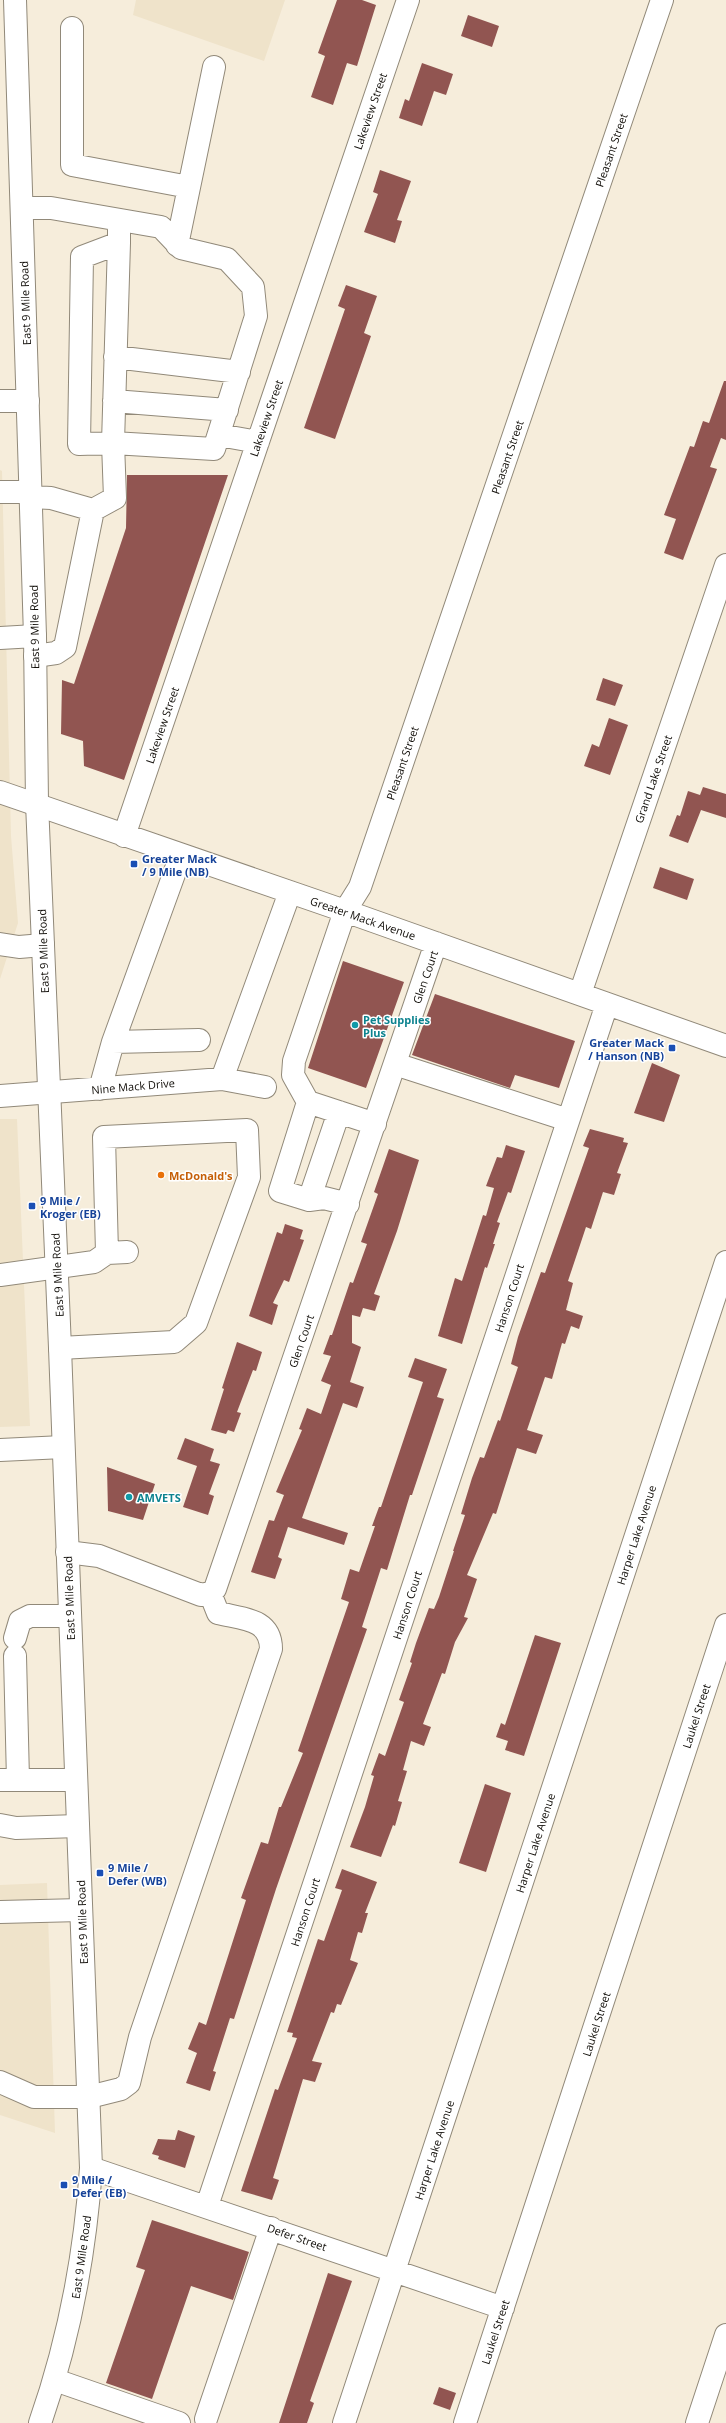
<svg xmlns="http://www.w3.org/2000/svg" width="726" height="2423" font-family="'Open Sans',sans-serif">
<rect width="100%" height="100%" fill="#f6eddb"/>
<path fill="#efe3ca" d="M136 0H285L264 61 133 15Z
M0 470 2 471 11 836 18 923 0 979Z
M0 1119H17L30 1426 0 1427Z
M47 1883 55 2133 0 2115V1885Z"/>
<path fill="#915551" d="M337 0H362L376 5 357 66 347 63 333 105 311 97 325 56 318 53Z
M468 15 499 26 492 47 461 36Z
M422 63 453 74 446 95 434 91 422 126 399 118 405 99 409 101Z
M380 170 411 181 397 220 402 221 395 243 364 232 378 194 373 192Z
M346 285 377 296 364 333 371 336 335 439 304 428 345 309 338 306Z
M724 381H726V440L721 438 710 467 717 469 683 560 664 553 676 519 664 515 690 446 694 447 703 421 709 423Z
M127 475H228L124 780 84 766 83 741 61 734 62 680 74 684 126 528Z
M603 678 623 685 615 706 596 700Z
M609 718 628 725 610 775 584 766 592 744 599 747Z
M703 787 726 794V818L701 810 688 843 669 836 677 815 680 816 688 791 700 795Z
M660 867 694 879 687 900 653 888Z
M343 961 404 982 366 1088 308 1068Z
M435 994 575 1041 559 1088 515 1075 510 1088 412 1055Z
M652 1063 680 1075 664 1122 634 1113Z
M590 1129 624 1138 623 1142 628 1143 617 1173 621 1174 614 1195 603 1192 591 1229 586 1227 568 1281 573 1283 566 1310 583 1316 579 1329 571 1326 565 1344 562 1343 552 1379 545 1377 527 1430 543 1435 536 1454 517 1448 496 1514 493 1513 467 1575 477 1579 464 1617 468 1618 455 1642 445 1674 442 1673 423 1724 431 1727 424 1746 411 1741 403 1770 407 1771 398 1801 402 1802 395 1826 393 1825 381 1857 350 1847 365 1807 374 1776 371 1775 379 1753 385 1756 404 1702 399 1700 412 1663 410 1662 416 1643 429 1608 434 1609 439 1597 454 1551H453L465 1515 461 1514 472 1478 480 1457 484 1458 498 1420 500 1421 518 1367 511 1364 518 1337 541 1272 545 1273 589 1148 583 1146Z
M506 1145 525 1151 511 1193 508 1192 497 1222 500 1223 493 1244H495L487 1268 485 1267 462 1344 438 1336 455 1278 462 1281 483 1215 486 1216 494 1188 486 1186 497 1157 502 1158Z
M389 1149 419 1160 397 1231 374 1294 380 1296 375 1311 363 1308 360 1317 352 1315V1343L361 1347 350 1382 364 1387 357 1408 343 1403 302 1518 348 1533 344 1545 288 1527 278 1557 282 1559 275 1579 251 1572 269 1520 274 1521 284 1495 276 1492 302 1430 299 1429 307 1408 321 1414 331 1385 321 1381 331 1356 323 1354 330 1335H332L350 1282 353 1283 367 1244 361 1242 378 1194 374 1192Z
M285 1224 303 1230 300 1239 304 1240 289 1282 284 1280 273 1303 278 1305 272 1325 249 1316 277 1232 282 1234Z
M237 1342 262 1352 256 1371 253 1370 237 1412 241 1413 234 1432 228 1430 226 1434 211 1430 224 1389 222 1388Z
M415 1358 447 1369 437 1397 444 1399 412 1495H410L387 1570 381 1568 362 1627 367 1629 276 1889 234 2019 230 2018 213 2071 216 2072 210 2091 186 2083 197 2053 188 2049 199 2022 206 2025 246 1900 241 1898 261 1842 268 1844 279 1807H281L303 1753 298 1751 349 1602 341 1599 350 1569 359 1572 375 1526H372L379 1507H381L423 1382 408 1377Z
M185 1438 214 1449 210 1461 220 1464 209 1494 214 1496 208 1515 183 1507 197 1466 177 1459Z
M107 1467 155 1484 143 1520 108 1511Z
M535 1635 561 1643 524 1756 505 1750 508 1741 496 1737 501 1723 505 1725Z
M485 1784 511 1793 486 1872 459 1863Z
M342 1869 377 1882 365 1913H368L362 1933 358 1932 350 1960 358 1963 341 2005 337 2004 334 2013 331 2012 312 2061 322 2063 315 2082 303 2079 273 2178 279 2180 272 2200 241 2191 275 2089 278 2090 297 2038 292 2037 293 2033 287 2032 318 1939 324 1941 342 1890 335 1888Z
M178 2130 195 2136 185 2168 158 2159 159 2156 152 2154 158 2139 175 2140Z
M152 2220 249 2252 233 2300 191 2286 152 2399 106 2383 145 2270 136 2267Z
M328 2273 352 2281 310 2401 314 2403 307 2423H279Z
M439 2387 456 2393 450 2410 433 2404Z"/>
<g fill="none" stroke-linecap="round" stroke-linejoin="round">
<g stroke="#918979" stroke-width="24">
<path id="minor" d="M72 28V165L189 187
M22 208H51L161 227 181 248 227 259 253 287 256 316 214 449 113 443 115 498 93 510 65 647 56 653 35 656
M119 243 82 257 79 444 113 443 119 243V220
M177 245 214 67
M115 357 239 372
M0 401H28
M114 401 227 410
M219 435 258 442
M0 492H31
M31 497 51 498 93 510
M0 638 35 636
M0 792 345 911 726 1046
M124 836 408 0
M0 944 19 947 43 945
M580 994 726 565
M113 1042 199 1040
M395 1064 568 1120
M222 1079 290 892
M100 1089 113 1042 181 855
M0 1096 222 1079 265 1087
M308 1102 375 1124
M309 1200 339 1112
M348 1204 324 1198 309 1200 280 1191 308 1102 293 1075 294 1061 345 911 360 887 662 0
M107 1253 127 1252
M0 1275 94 1262 107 1253 104 1137 247 1130 249 1177 196 1323 174 1342 60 1348
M0 1450 63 1447
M67 1552 99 1556 201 1595 210 1593 215 1589 436 943
M15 1638 20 1621 30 1616H70
M15 1656 18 1780
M0 1780H76
M0 1825 16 1828 78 1826
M0 1912 81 1910
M0 2082 34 2097H89L121 2089 129 2083 140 2037 271 1649C271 1618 242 1619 218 1613L210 1593
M91 2168 503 2308
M207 2206 607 1004
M55 2380 179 2423
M206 2419 271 2228
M344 2423 726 1262
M465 2423 726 1625
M697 2423 726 2335"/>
</g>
<g stroke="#918979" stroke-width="24">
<path id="major" d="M15 0 35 636 37 803 60 1348 91 2168C85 2256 69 2340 40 2423"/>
</g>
<use href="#minor" stroke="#fff" stroke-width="22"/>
<use href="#major" stroke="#fff" stroke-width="22"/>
</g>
<g fill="#1a4fb4" stroke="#fff" stroke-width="1.5">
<rect x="130" y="860" width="8" height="8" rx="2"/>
<rect x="668" y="1044" width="8" height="8" rx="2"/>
<rect x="28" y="1202" width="8" height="8" rx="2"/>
<rect x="96" y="1869" width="8" height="8" rx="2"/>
<rect x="60" y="2181" width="8" height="8" rx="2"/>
</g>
<g fill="#0f9aa8" stroke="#fff" stroke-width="1.5">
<circle cx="355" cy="1025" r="4"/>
<circle cx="129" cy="1497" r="4"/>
</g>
<circle fill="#e8710a" stroke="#fff" stroke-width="1.5" cx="161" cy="1175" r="4"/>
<g text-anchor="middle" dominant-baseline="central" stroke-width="3" stroke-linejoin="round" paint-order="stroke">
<g font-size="11" fill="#100d08" stroke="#fff">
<text transform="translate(370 111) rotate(-71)">Lakeview Street</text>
<text transform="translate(611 150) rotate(-71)">Pleasant Street</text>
<text transform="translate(25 303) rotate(-92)">East 9 Mile Road</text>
<text transform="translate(266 418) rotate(-71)">Lakeview Street</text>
<text transform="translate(507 457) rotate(-71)">Pleasant Street</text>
<text transform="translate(34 627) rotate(-91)">East 9 Mile Road</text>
<text transform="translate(162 725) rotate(-71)">Lakeview Street</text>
<text transform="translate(402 763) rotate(-71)">Pleasant Street</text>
<text transform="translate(653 779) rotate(-71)">Grand Lake Street</text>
<text transform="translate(363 918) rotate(19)">Greater Mack Avenue</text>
<text transform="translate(43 951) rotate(-92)">East 9 Mile Road</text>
<text transform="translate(425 977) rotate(-71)">Glen Court</text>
<text transform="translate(133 1086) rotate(-5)">Nine Mack Drive</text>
<text transform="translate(57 1275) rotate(-93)">East 9 Mile Road</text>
<text transform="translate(509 1298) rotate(-72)">Hanson Court</text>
<text transform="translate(301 1341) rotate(-71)">Glen Court</text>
<text transform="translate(636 1535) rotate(-72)">Harper Lake Avenue</text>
<text transform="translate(69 1598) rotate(-92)">East 9 Mile Road</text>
<text transform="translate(407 1605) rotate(-72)">Hanson Court</text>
<text transform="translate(696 1716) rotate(-72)">Laukel Street</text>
<text transform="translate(535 1843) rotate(-72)">Harper Lake Avenue</text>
<text transform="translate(305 1912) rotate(-72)">Hanson Court</text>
<text transform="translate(82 1922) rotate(-92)">East 9 Mile Road</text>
<text transform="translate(596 2024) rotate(-72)">Laukel Street</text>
<text transform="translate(434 2150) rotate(-72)">Harper Lake Avenue</text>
<text transform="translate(297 2237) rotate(19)">Defer Street</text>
<text transform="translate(81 2257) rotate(-82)">East 9 Mile Road</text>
<text transform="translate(495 2332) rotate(-72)">Laukel Street</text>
</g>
<g font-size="11" font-weight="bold" fill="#164399" stroke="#fff" text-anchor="start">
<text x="142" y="858">Greater Mack<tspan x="142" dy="13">/ 9 Mile (NB)</tspan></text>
<text x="664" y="1042" text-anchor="end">Greater Mack<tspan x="664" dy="13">/ Hanson (NB)</tspan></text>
<text x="40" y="1200">9 Mile /<tspan x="40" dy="13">Kroger (EB)</tspan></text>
<text x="108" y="1867">9 Mile /<tspan x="108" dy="13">Defer (WB)</tspan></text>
<text x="72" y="2179">9 Mile /<tspan x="72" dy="13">Defer (EB)</tspan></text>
</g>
<g font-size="11" font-weight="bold" fill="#0d838f" stroke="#fff" text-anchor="start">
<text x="363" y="1019">Pet Supplies<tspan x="363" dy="13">Plus</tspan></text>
<text x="137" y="1497">AMVETS</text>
</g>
<g font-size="11" font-weight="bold" fill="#c56008" stroke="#fff" text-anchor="start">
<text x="169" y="1175">McDonald's</text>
</g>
</g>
</svg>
